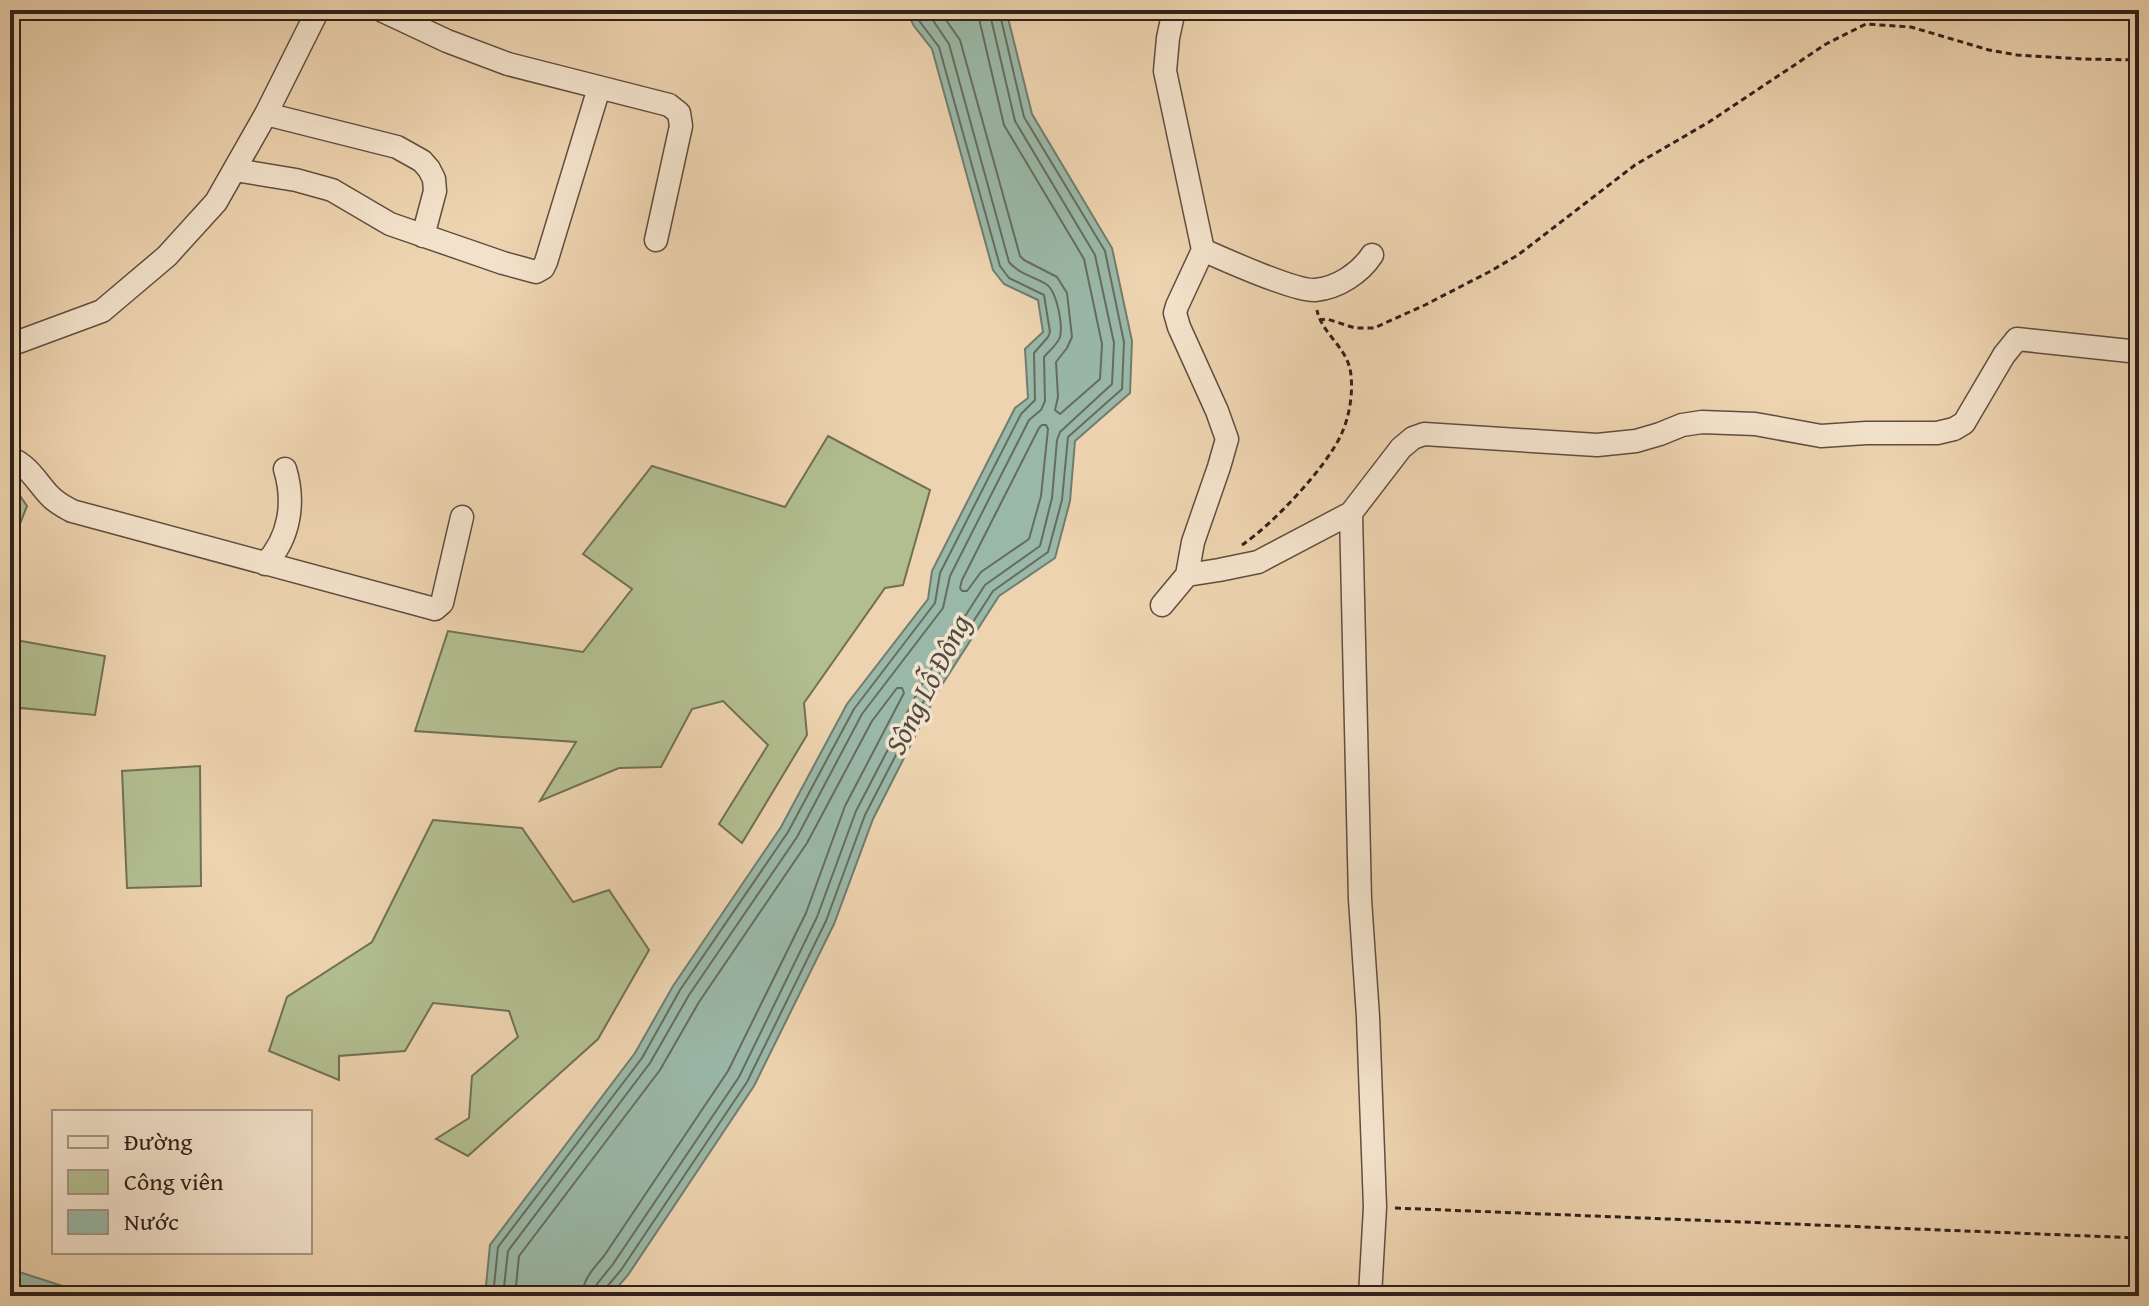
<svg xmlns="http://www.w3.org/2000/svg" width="2149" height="1306" font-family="'Gentium Book Plus',serif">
<rect width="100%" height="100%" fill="#edd3af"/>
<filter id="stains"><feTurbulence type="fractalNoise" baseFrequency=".0025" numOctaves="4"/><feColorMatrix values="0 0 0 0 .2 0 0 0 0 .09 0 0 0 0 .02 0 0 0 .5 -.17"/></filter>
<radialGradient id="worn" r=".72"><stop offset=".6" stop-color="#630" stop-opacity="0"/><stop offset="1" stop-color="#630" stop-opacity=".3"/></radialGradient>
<path fill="#b2be90" stroke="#717055" stroke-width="2" d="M828 436 930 490 903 585 885 588 804 703 807 735 742 843 719 824 768 745 723 701 692 709 661 767 619 768 540 801 576 742 415 731 448 631 583 652 632 589 583 554 652 466 785 507Z
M10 481 27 506 10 549Z
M10 639 105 656 95 715 10 707Z
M200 766 201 886 127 888 122 771Z
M433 820 522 828 573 902 609 890 649 950 598 1039 468 1156 436 1139 469 1118 472 1076 518 1037 509 1011 433 1003 405 1051 339 1056V1080L269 1051 287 997 372 942Z"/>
<path fill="#9ab8a7" stroke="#707c6f" stroke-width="2" d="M906 10H1006L1032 114 1112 248 1132 341 1130 393 1075 441 1070 501 1055 558 999 596 938 691 873 819 834 924 754 1086 628 1275 610 1296H485L490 1245 635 1053 673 986 781 827 847 704 928 599 932 571 1015 408 1028 398 1025 349 1043 332 1038 300 1004 284 993 270 932 49 914 26Z
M10 1269 87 1294 90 1296H10Z"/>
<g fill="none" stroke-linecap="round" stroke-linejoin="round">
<path stroke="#656c60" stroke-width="2" d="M939 10 960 40 1020 256 1024 260 1057 277 1067 293 1072 337 1067 348 1056 362 1058 397 1055 410 1060 414 1100 379 1102 344 1084 259 1004 125 977 10
M1042 425H1046L1048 429 1041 496 1029 539 981 572 967 591H962L960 588 962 580 1039 428Z
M493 1296 498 1247 642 1058 680 990 788 832 854 709 935 603 940 573 1021 414 1035 400 1034 353 1048 337 1050 332 1044 295 1009 278 1000 266 939 47 920 22 914 10
M503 1296 508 1251 650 1063 689 995 797 837 862 714 943 608 950 576 1029 420 1041 410 1045 401 1044 357C1049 351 1057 345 1060 337 1063 325 1057 291 1046 284 1033 276 1019 274 1009 262L949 44 926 10
M515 1296 519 1256 660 1070 699 1002 807 843 872 721 897 688H902L904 693 845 806 806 913 728 1071 604 1256C593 1269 583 1279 582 1296
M594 1296 597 1284 613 1264 739 1077 817 917 856 811 923 682 985 585 1040 546 1052 498 1057 440 1060 432 1112 384 1114 343 1095 255 1015 121 989 10
M604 1296 605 1289 621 1270 747 1082 826 921 865 815 931 687 993 591 1048 552 1062 500 1068 437 1122 389 1124 342 1105 251 1024 117 999 10"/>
<g stroke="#5f4e3f" stroke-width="25">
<path id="minor" d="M381 10 447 41 508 64 669 105 679 113 681 126 656 240
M266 114 397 147 422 161 429 169 434 179 435 191 423 236
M235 170 296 180 332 190 390 224 503 263 536 272 543 268 546 262 599 88
M1203 250C1223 259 1297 292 1315 290 1338 288 1360 273 1372 255
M10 345 102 311 167 256 216 202 266 114 318 10
M10 458C29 466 36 481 49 495 56 503 63 506 72 511L431 608 435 609 442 603 462 517
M1351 513 1360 899 1368 1017 1375 1207 1370 1296
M265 564C290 538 295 502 285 469
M1187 575 1219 570 1258 562 1351 513 1401 448 1413 438 1424 434 1597 445 1636 441 1660 434 1682 425 1702 422 1755 424 1821 436 1866 433H1937L1954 429 1964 423 2004 355 2017 339 2139 352
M1162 605 1187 575 1193 542 1219 467 1227 439 1217 411 1179 327 1175 313 1177 306 1203 250 1165 71 1168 38 1174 10"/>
</g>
<path stroke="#30211a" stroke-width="3" stroke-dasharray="6 4" stroke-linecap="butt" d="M1319 320 1327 319 1355 328H1374L1425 305 1489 272 1518 255 1635 165 1709 122 1826 44 1866 24 1911 27 1989 50 2017 55 2082 59 2139 60
M1242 545C1273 524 1325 469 1341 435 1350 416 1354 389 1350 369 1345 346 1321 332 1317 310
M1395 1208 2139 1238"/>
<use href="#minor" stroke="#f3e2cb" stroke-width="22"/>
</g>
<g text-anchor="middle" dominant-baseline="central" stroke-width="7" stroke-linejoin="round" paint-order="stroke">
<g font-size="30" font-style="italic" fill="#504e44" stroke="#f3e2cb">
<text transform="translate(927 684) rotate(-63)">Sông Lỗ Đông</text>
</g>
</g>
<rect width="2149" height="1306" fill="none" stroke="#edd3af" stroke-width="40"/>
<rect x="12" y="12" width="2125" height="1282" fill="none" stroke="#30211a" stroke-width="4"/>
<rect x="20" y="20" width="2109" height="1266" fill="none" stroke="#30211a" stroke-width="2"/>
<rect x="52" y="1110" width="260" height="144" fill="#f3e2cb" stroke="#a59584" stroke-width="2"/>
<rect x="68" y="1136" width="40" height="12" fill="#f3e2cb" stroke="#a59584" stroke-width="2"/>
<text x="124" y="1150" font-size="24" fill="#30211a">Đường</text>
<rect x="68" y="1170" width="40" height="24" fill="#b2be90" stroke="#a59584" stroke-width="2"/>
<text x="124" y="1190" font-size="24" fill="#30211a">Công viên</text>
<rect x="68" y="1210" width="40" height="24" fill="#9ab8a7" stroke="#a59584" stroke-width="2"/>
<text x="124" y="1230" font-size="24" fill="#30211a">Nước</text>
<rect width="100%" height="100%" filter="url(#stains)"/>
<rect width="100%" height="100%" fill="url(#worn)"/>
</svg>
